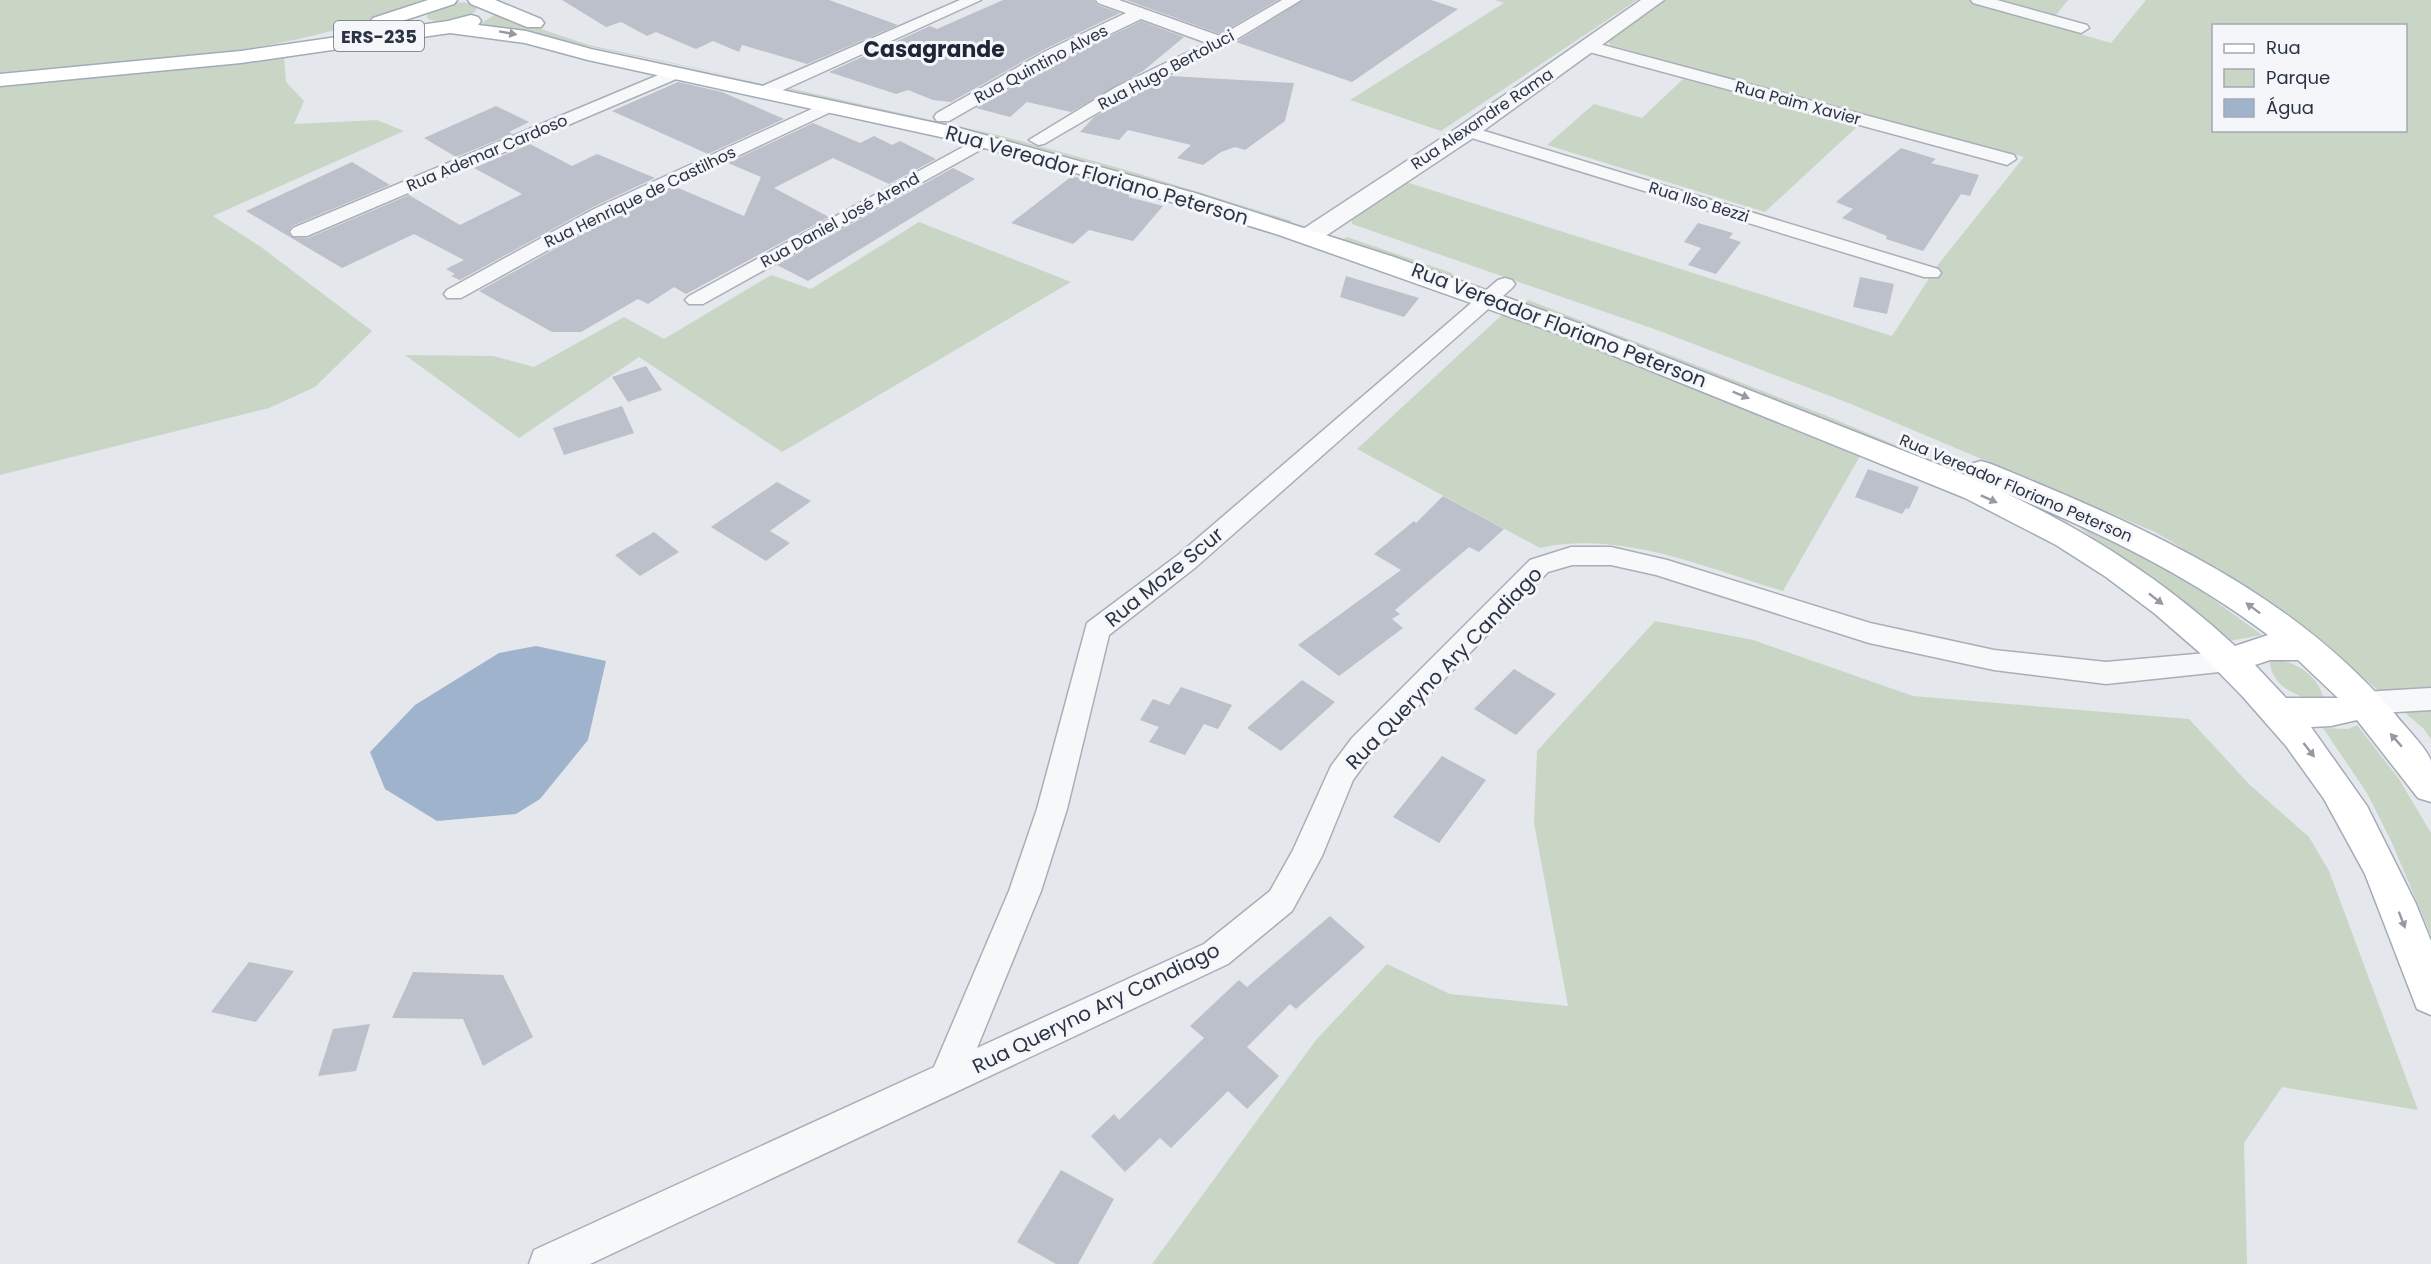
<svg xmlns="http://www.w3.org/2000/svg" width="2431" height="1264" font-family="Poppins,sans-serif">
<rect width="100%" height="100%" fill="#e4e7ec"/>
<path fill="#c9d6c5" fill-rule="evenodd" d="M0 0H423C290 57 142 61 0 74Z
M1495 0H1637L1441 131 1350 100 1504 3Z
M1666 0H2068L2048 25 2111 43 2146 0H2431V739L2423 728 2306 630 2241 583 2155 532 1851 404 1657 330 1352 224V218L1406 182 1892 336 1937 266 2024 157 1610 45 1608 41ZM2214 26H2406V130H2214Z
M450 2 472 3 477 9C468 22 442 25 428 19L427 16 430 10Z
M496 14 589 45 765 83 480 24Z
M284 57 286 82 304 101 294 124 377 120 404 131 213 216 261 247 372 331 315 387 269 408 0 475V86L140 74Z
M1683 79 1859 125 1765 212 1547 145 1594 104 1642 118Z
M789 88 1002 136 1130 171 1292 221 1287 223 1045 151 786 89Z
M919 222 1071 282 782 452 639 357 519 438 405 355 493 356 534 367 624 317 664 339 771 275 811 289Z
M1347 237 1452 273 1454 276 1448 277 1342 240Z
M1528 300 1827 416 2109 536 2189 582 2262 635 2224 642 2142 574 2076 525 1703 371 1525 304Z
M1504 313 1675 379 1860 456 1783 591C1705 568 1622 530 1540 548L1357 449Z
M1655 621 1753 640 1913 696 2189 719 2250 785 2309 837 2329 871 2418 1110 2282 1087 2244 1143 2247 1264H1152L1316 1040 1387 964 1450 994 1568 1006 1534 823 1537 751Z
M2276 660C2296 661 2319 677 2323 697L2320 702C2300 698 2271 687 2270 662Z
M2357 725 2399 779 2431 833V935L2392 843 2367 793 2323 728 2348 729Z"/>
<path fill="#9fb4cc" d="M536 646 606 661 588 740 540 799 516 814 437 821 385 789 370 752 415 705 499 653Z"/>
<path fill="#bbc0ca" d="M562 0H829L898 25 807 64 742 45 739 52 713 41 696 49 656 32 647 36 621 22 606 27Z
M1003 0H1094L1097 5 1120 13 1045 49 951 102 933 100 908 90 896 94 829 72 930 26 937 29Z
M1126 0H1278L1220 34Z
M1303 0H1431L1458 9 1352 82 1236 42Z
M1141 21 1184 37 1143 71 1071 112 1027 102 1010 117 976 108 1059 61Z
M1170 76 1294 83 1285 121 1245 150 1235 147 1221 152 1203 165 1177 158 1191 145 1128 130 1119 140 1080 132 1094 117Z
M678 82 722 92 784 119 708 154 612 111Z
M496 106 529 122 509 132 512 134 456 157 424 138Z
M813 123 860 143 874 136 892 145 900 141 936 159 889 184 833 158 774 188 829 217 686 294 674 287 648 304 638 299 581 332H552L479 291 609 219 676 187 744 216 761 177 728 163Z
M530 144 572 166 597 154 655 178 593 207 460 280 451 276 455 274 446 269 464 260 414 234 342 268 246 211 352 162 390 185 292 226 288 232 291 237 308 238 409 195 460 225 522 194 474 168Z
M1901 148 1936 159 1931 163 1979 175 1970 196 1961 194 1923 251 1886 239 1887 236 1842 218 1853 209 1836 202Z
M953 168 975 179 808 281 777 265Z
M1072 176 1132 194 1128 197 1163 206 1133 241 1089 230 1073 244 1011 223Z
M1698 223 1733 233 1729 238 1741 242 1716 274 1688 265 1701 248 1684 242Z
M1346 276 1419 298 1404 317 1340 297Z
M1860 277 1894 284 1887 314 1853 307Z
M646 366 662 390 628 402 612 377Z
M622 406 634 433 564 455 553 428Z
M1868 469 1919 487 1909 509 1906 508 1902 514 1855 497Z
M777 482 811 501 770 531 790 543 766 561 711 527Z
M1443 496 1504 529 1479 552 1469 547 1395 610 1400 614 1392 619 1403 628 1339 676 1298 645 1401 570 1374 554 1414 521 1416 523Z
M654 532 679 552 640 576 615 555Z
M1514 669 1556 694 1516 735 1474 709Z
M1302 680 1335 702 1281 751 1247 728Z
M1181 687 1232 705 1218 729 1204 724 1185 755 1149 742 1159 727 1140 720 1153 699 1169 705Z
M1442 756 1486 780 1439 843 1393 817Z
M1330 916 1365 947 1296 1009 1290 1004 1247 1047 1279 1076 1247 1109 1228 1091 1171 1148 1160 1138 1125 1172 1091 1136 1114 1114 1119 1120 1204 1038 1190 1026 1239 980 1247 987Z
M249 962 294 971 256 1022 211 1012Z
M413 972 503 975 533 1037 483 1066 463 1019 392 1018Z
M370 1024 356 1071 318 1076 333 1029Z
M1061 1170 1114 1199 1078 1264H1056L1017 1242Z"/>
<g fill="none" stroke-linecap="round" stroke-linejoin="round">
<g stroke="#a9aeb7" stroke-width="3">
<path id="minor" d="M960 0H981L770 96H758L755 92 758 88Z
M1096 0H1119L1220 36 1282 0H1301L1227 45 1128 95 1044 144 1038 145 1029 140 1116 87 1207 43 1141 19 1058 59 949 121H937L934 117 937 113 1046 51 1126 13 1098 3Z
M1971 0H1997L2087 25 2089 28 2081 33 1973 3Z
M1588 41 2014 155 2016 159 2007 165 2000 163 1582 50 1580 46 1582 42Z
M675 68 684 73 681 77 307 236H293L290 232 293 228Z
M829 101 835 102 838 106 835 110 608 217 461 298H447L444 294 447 290 594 209Z
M1468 126 1938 269 1941 273 1938 277H1924L1462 135 1459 131Z
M985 135 994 140 991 144 703 304H689L685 300 689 296Z
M1505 278 1512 280 1515 284 1512 288 1196 567 1109 635 1067 809 1041 891 977 1048 1204 944 1270 891 1293 850 1331 766 1352 738 1530 560 1571 547H1611L1667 560 1870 623 1994 650 2106 662 2229 651 2239 654 2243 661 2239 668 2229 671 2106 684 1994 670 1869 643 1656 575 1611 565H1572L1548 572 1372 754 1353 780 1322 856 1292 911 1228 964 590 1264H529L534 1250 934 1067 1009 891 1037 809 1087 623 1178 555 1498 280Z
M2431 688V710L2363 714 2353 711 2349 703 2353 695 2363 692Z"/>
</g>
<g stroke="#a9aeb7" stroke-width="3">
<path id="tertiary" d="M1641 0H1664L1476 136 1318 241 1309 243 1300 241 1297 236 1300 231 1460 126Z"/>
</g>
<g stroke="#a3abb8" stroke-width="3">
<path id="primary" d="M428 0H457L454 4 387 26H373L370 22 373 18Z
M468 0H495L541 19 544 23 541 27H527L471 4Z
M471 15 478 17 481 21 478 25 526 31 591 49 959 128 1198 194 1394 257 1589 327 1970 477 1966 471 1971 464 1981 461 1991 464C2140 525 2289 589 2395 714 2403 725 2428 749 2431 761 2431 773 2431 789 2431 802L2418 798 2357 720 2331 726 2311 727 2367 806 2416 904 2431 941V1015L2417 1009 2365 874 2324 799 2286 746 2243 697 2199 652 2154 613 2106 577 2056 545 1965 498 1570 338 1279 235 1083 175 959 141 588 60 525 43 450 33 241 63 0 86V74L241 51 448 21ZM2003 492C2096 531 2186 573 2268 635L2235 646C2166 582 2088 531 2003 492ZM2270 660H2298L2338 698H2286L2255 665Z"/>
</g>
<use href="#minor" fill="#f7f8fa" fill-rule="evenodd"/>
<use href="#tertiary" fill="#f7f8fa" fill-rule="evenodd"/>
<use href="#primary" fill="#fff" fill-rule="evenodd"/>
</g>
<defs><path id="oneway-solid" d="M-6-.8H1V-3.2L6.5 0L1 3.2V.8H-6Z" transform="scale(1.5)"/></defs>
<g fill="#959aa2">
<use href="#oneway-solid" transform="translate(508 33) rotate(10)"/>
<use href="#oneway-solid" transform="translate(1741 395) rotate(22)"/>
<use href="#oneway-solid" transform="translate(1989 499) rotate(24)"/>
<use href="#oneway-solid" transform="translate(2156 599) rotate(38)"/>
<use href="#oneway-solid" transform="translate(2253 608) rotate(-143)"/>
<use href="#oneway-solid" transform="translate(2396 740) rotate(-131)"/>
<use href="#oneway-solid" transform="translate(2309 750) rotate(52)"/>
<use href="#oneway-solid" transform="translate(2402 920) rotate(69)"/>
</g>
<g text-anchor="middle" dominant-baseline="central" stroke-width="6" stroke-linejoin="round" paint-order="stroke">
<g font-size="16" fill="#2b3445" stroke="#f4f6f9">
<text transform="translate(1041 64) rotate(-28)">Rua Quintino Alves</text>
<text transform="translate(1166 70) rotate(-28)">Rua Hugo Bertoluci</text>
<text transform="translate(1798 103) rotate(15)">Rua Paim Xavier</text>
<text transform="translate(1482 119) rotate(-34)">Rua Alexandre Rama</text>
<text transform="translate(487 153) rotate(-23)">Rua Ademar Cardoso</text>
<text transform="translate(640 197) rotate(-26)">Rua Henrique de Castilhos</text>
<text transform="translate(1699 202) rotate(17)">Rua Ilso Bezzi</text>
<text transform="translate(840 220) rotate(-29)">Rua Daniel José Arend</text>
<text transform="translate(2016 488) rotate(23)">Rua Vereador Floriano Peterson</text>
</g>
<rect fill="#f4f6f9" stroke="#676e7b" stroke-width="1.5" x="334" y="21" width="90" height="30" rx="4.5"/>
<g font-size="18" font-weight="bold" fill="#2b3445">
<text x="379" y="36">ERS-235</text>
</g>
<g font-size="20" fill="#2b3445" stroke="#f4f6f9">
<text transform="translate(1097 175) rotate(16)">Rua Vereador Floriano Peterson</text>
<text transform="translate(1559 325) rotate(21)">Rua Vereador Floriano Peterson</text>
<text transform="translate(1164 577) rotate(-39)">Rua Moze Scur</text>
<text transform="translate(1444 668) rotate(-46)">Rua Queryno Ary Candiago</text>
<text transform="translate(1096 1008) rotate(-26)">Rua Queryno Ary Candiago</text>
</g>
<g font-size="22" font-weight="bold" fill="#1d2536" stroke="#f4f6f9">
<text x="934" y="49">Casagrande</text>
</g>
</g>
<rect x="2212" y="24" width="195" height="108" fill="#f4f6f9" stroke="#a4a8b1" stroke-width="1.5"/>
<rect x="2224" y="44" width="30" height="9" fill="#ffffff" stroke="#a4a8b1" stroke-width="1.5"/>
<text x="2266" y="54" font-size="18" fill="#2b3445">Rua</text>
<rect x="2224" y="69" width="30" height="18" fill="#c9d6c5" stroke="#a4a8b1" stroke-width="1.5"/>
<text x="2266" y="84" font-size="18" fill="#2b3445">Parque</text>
<rect x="2224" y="99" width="30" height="18" fill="#9fb4cc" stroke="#a4a8b1" stroke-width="1.5"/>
<text x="2266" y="114" font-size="18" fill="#2b3445">Água</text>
</svg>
